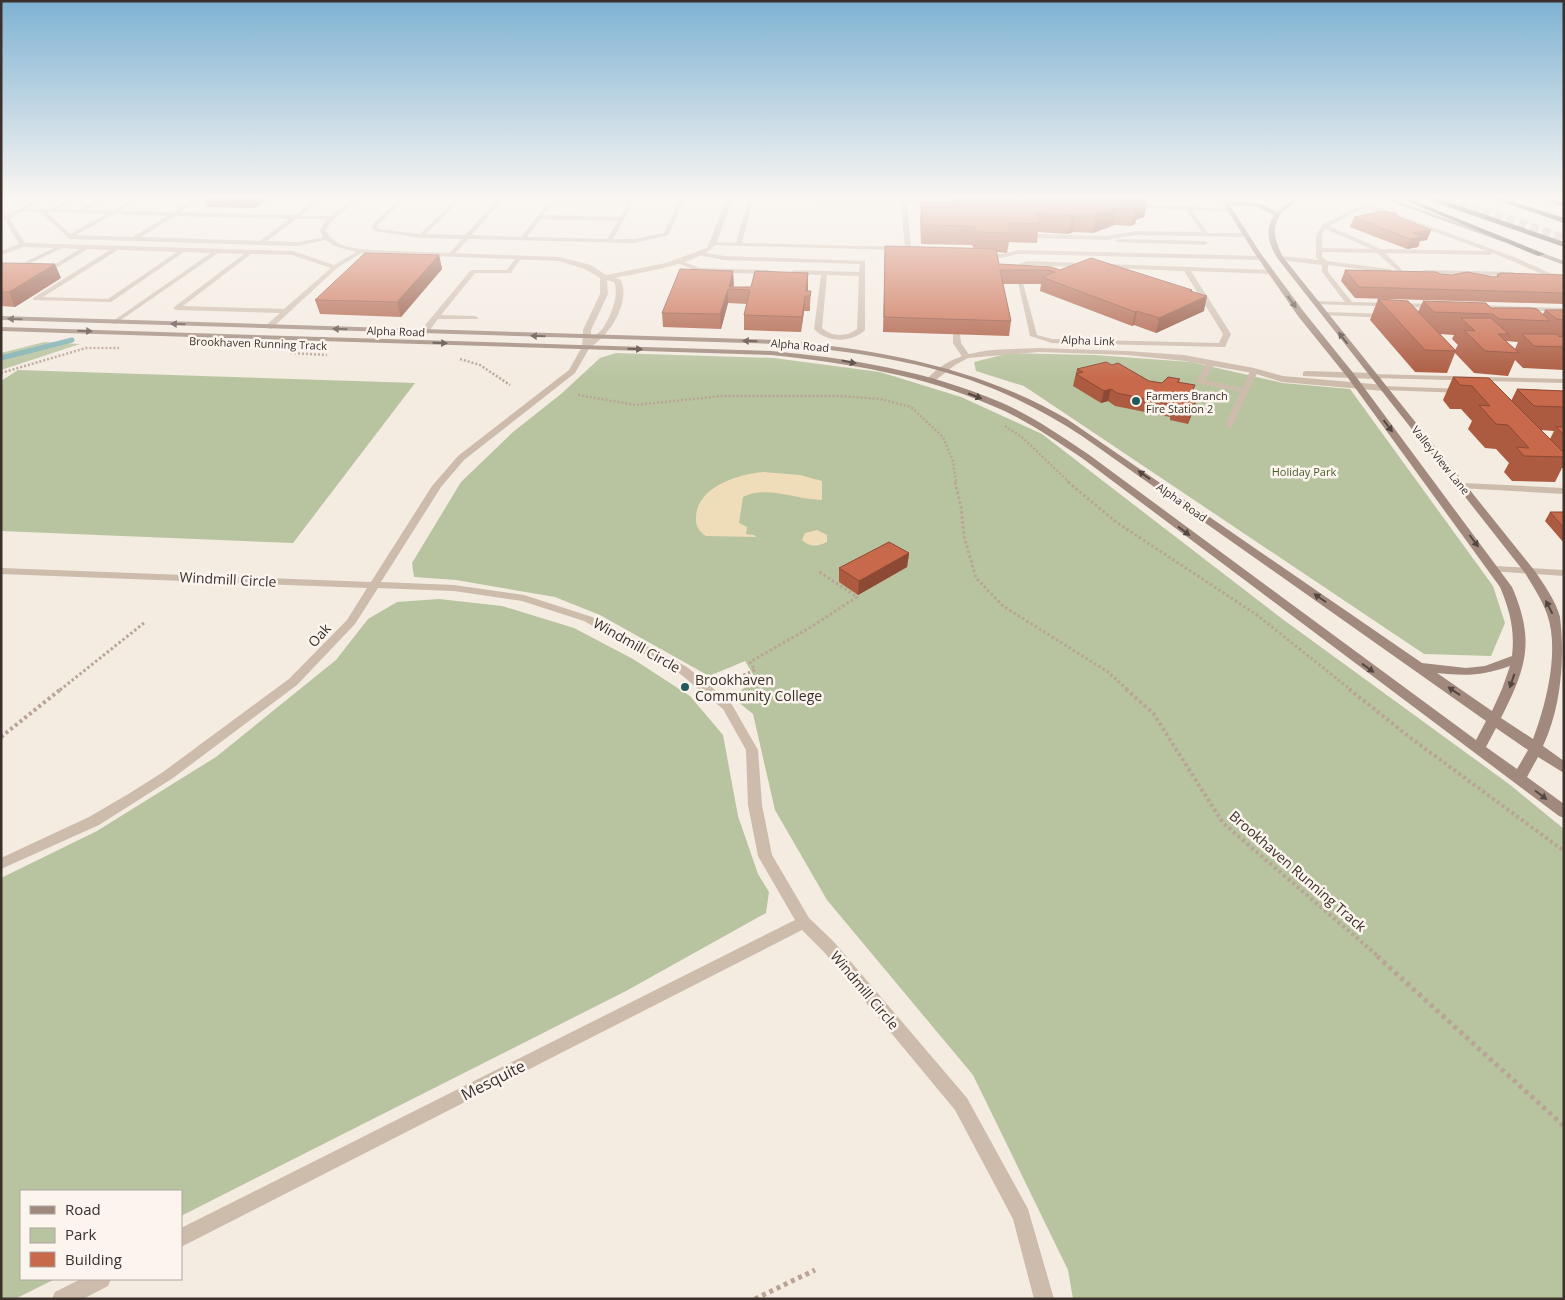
<svg xmlns="http://www.w3.org/2000/svg" width="1565" height="1300" font-family="'Open Sans',sans-serif">
<rect width="100%" height="100%" fill="#f4ebe1"/>
<path fill="#b8c4a0" d="M44 342 80 344 1 370V353Z
M616 353 774 358 880 372 961 397 1042 434 1281 618 1509 784 1564 829V1299H1073L1068 1270 973 1075 827 900 775 810 753 714 732 697 756 679 745 661 709 676 600 615 555 597 456 580 414 577 412 563 461 482 513 432 561 394 600 358Z
M1010 353 1095 355 1191 362 1283 383 1350 389 1493 586 1505 623 1491 656 1424 654 1024 386 976 371 974 362Z
M18 370 415 383 293 543 1 531V381Z
M439 599 502 606 574 628 633 659 690 696 723 735 738 816 758 874 769 892 766 913 626 991 181 1216V1191H21V1279H55L15 1299H1V878L97 831 216 757 336 660 368 619 397 602Z"/>
<path fill="#efdcb8" d="M763 472 800 475 822 481V500C797 500 767 485 743 497L739 523 747 527 746 534 754 535 756 537 706 536C699 531 695 526 696 516 698 487 738 474 763 472Z
M817 530 827 535V542C818 547 809 547 802 540L805 533Z"/>
<g fill="none" stroke-linecap="round" stroke-linejoin="round">
<path stroke="#7fb0b2" stroke-width="5" d="M1 358 72 340"/>
<path stroke="#cfc6bd" stroke-width="8" stroke-dasharray="8 4.5" stroke-linecap="butt" d="M1448 198 1564 238"/>
<path stroke="#b9a596" stroke-width="2.5" stroke-dasharray="2 2" stroke-linecap="butt" d="M290 353 327 355
M460 359 480 365 510 385
M1 373 86 348H119
M578 395 636 405 721 396H840L880 399 911 407 943 437 953 461 956 483
M1005 426 1023 438 1070 483"/>
<path stroke="#b9a596" stroke-width="3" stroke-dasharray="2.5 2.5" stroke-linecap="butt" d="M955 482 961 507 964 536 976 578 1003 606 1108 672 1128 690
M1068 482 1116 522 1257 615 1351 690
M725 683 755 670 750 662 811 627 857 597 818 571
M60 690 144 623"/>
<path stroke="#b9a596" stroke-width="4" stroke-dasharray="3 3" stroke-linecap="butt" d="M1126 689 1153 713 1223 823 1379 957
M1349 689 1412 739 1564 851
M1 737 61 689"/>
<path stroke="#b9a596" stroke-width="5" stroke-dasharray="4 4" stroke-linecap="butt" d="M1377 956 1564 1126
M755 1299 815 1270"/>
<path fill="#cdbbac" fill-rule="evenodd" d="M1 198H45L27 209H50L71 198H76L57 209 78 210 102 198H107L86 210 112 211 135 198H140L119 211 173 212 196 198H201L180 212 294 215 317 198H322L301 216H331L333 219H296L267 241 298 242 326 237 329 239 298 246 70 239 40 212H21L9 218 25 243 293 251 334 265 360 250 365 251 337 268 271 329 264 327 280 313 176 310 173 308 244 254 218 253 115 324 113 323V321L211 253 184 252 111 302 33 300V298L110 250 88 249 44 275 42 274V272L80 249 62 248 25 266 1 272V268L21 264 54 248 24 247 1 255V251L19 244 3 217 32 202 1 201ZM47 212 106 214 70 234ZM114 214 167 216 133 237 76 235ZM175 216 289 219 260 241 141 237ZM118 250 177 252 108 299 43 297ZM251 254 292 255 331 268 284 309 183 306Z
M400 198H406L377 226 378 229 420 234 457 198H462L426 234 465 235 499 198H504L472 235 521 237 552 198H557V199L630 200 632 198H636L613 239H635L664 233 680 198H686L668 235 635 243 469 239 451 257 448 255 462 239 421 238 374 231 372 225ZM554 203 628 204 620 217 544 215ZM541 219 618 221 607 239 527 237Z
M742 198 967 200 970 202 967 204 907 203 911 249 908 251 905 249 901 203 753 200 742 243 901 247 902 248 899 250 711 245V243L713 242 736 243 748 200Z
M1548 198H1555L1564 202V206Z
M1366 203 1514 257 1550 273 1564 275V279L1547 276 1493 253 1490 255 1385 253 1404 272 1401 274 1377 253 1322 252V257L1327 261 1390 269 1393 271 1390 273 1328 265V272L1352 302 1437 304 1440 306 1437 308 1314 304 1313 303 1316 301 1345 302 1322 272V265L1280 260 1277 258 1280 256 1319 260 1316 257V235L1322 225ZM1366 207 1487 251 1381 249 1329 226ZM1325 229 1372 249 1322 248V235Z
M1132 204 1233 209 1231 212 1192 210 1208 233H1246L1249 235 1246 237 1136 235 1106 240 1035 238 1032 236 1035 234 1106 236 1136 231 1202 232 1186 210 1130 207Z
M1118 239 1205 241 1208 243 1205 245 1116 242 1115 241Z
M1018 250 1261 256 1264 258 1261 260 1018 254C1007 257 991 261 981 256L984 254H1003Z
M700 252 724 256 865 261V330C852 343 827 343 814 329L821 275 794 274 791 272 794 270 859 272 860 264 724 260 698 255V253ZM827 275 859 276 857 329C847 337 832 337 822 328Z
M517 256 522 257 511 273H475L441 315 475 316 479 318 477 319H438L427 334H421V330L471 270H507Z
M678 261H682L700 268 768 270 771 272 768 274 699 272 678 263Z
M1027 261 1271 270 1274 272 1271 274 1191 271 1231 334 1225 347 1052 343 1030 336 1018 282 1023 283 1037 335 1052 339 1219 343 1223 334 1184 271 1027 265 1022 266 1023 279 1018 280 1016 265Z
M1424 270 1513 272 1516 274 1513 276 1422 273 1421 272Z
M1475 305 1564 308V312L1473 308 1472 307Z
M1325 312 1387 314 1390 316 1387 318 1323 315 1322 314Z
M953 332 960 334 961 343 970 356 969 358H963L953 343Z
M583 345 590 347 575 373 464 460 441 487 381 582 454 585 524 595 592 617 687 667 731 703 758 750 762 805 772 855 809 918 834 942 967 1098 1028 1209 1054 1299H1034L1013 1219 955 1110 824 952 802 930 181 1247V1228L795 920 758 856 748 805 746 750 723 709 679 673 584 621 522 601 454 591 378 588 355 624 297 685 173 778 99 825 1 869V858L89 817 130 793 163 772 289 679 347 620 367 588 1 574V568L371 582 432 486 458 456 569 370Z
M1208 361 1215 363 1205 380 1242 388 1251 369 1258 371 1232 427 1229 428 1225 425 1240 392 1197 383 1196 381Z
M1371 374 1564 379V383L1374 378H1371Z
M1381 386 1463 389 1467 391 1463 393 1384 390 1380 388Z
M1463 483 1564 488V494L1460 488 1458 486Z
M81 1279H111L108 1286 83 1299H52L55 1292Z"/>
<path fill="#cdbbac" fill-rule="evenodd" d="M353 198H359L331 222 326 230C334 248 357 249 374 250L559 257 591 265 606 275 666 263 707 248 727 198H733L716 244C701 264 639 273 614 278L620 279C633 300 607 341 586 349L582 347 583 330 600 294V278L585 269 559 261 359 253 334 246 323 238 320 230 326 220ZM607 280 614 282C620 294 610 318 603 328 600 332 594 336 591 339V330L608 294Z
M1039 348 1127 351 1184 355 1254 368 1283 376 1384 385 1388 388 1384 391 1282 382 1253 373 1184 361 1127 355 1039 352 968 358 955 365 932 383 925 381C956 346 996 350 1039 348Z
M1306 371 1374 373 1378 376 1374 379 1303 376V372Z
M1495 566 1564 570V576L1491 571 1489 569 1491 567Z"/>
<path fill="#a18a7d" fill-rule="evenodd" d="M1220 198H1226L1228 201 1259 203 1277 212 1294 198H1300C1296 202 1290 206 1285 210 1269 225 1275 241 1283 257L1534 570C1543 583 1556 601 1560 617 1565 659 1561 708 1543 746L1564 761V773L1538 757 1527 777 1564 804V818L1559 816 1082 458C1053 439 1025 419 993 406 923 375 847 363 771 355L1 331V327L771 351C849 358 928 371 1000 402 1031 415 1060 435 1088 454L1476 740 1486 721 1082 436C1054 418 1025 402 994 389 926 361 852 352 779 344L1 320V316L779 340C880 350 978 367 1067 419L1422 663 1466 668 1485 666 1512 656C1515 630 1510 611 1500 587L1348 378 1298 316 1253 251ZM1230 205 1258 207 1274 215C1264 231 1269 245 1278 259L1525 573C1533 586 1542 600 1547 614 1560 650 1546 705 1533 739L1501 718C1527 667 1535 640 1512 587L1354 374 1304 312 1259 251ZM1510 666 1502 689 1492 711 1437 673C1466 676 1482 676 1510 666ZM1496 728 1528 750 1517 769 1486 747Z
M1381 198H1389L1508 241 1503 242Z
M1539 198H1547L1564 203V207Z
M1526 247 1564 261V265L1524 250 1523 249Z"/>
<path fill="#5c4a42" fill-rule="evenodd" d="M1399 198H1407L1545 254 1538 256Z
M1428 198H1437L1564 242V247L1428 200Z
M1491 198H1501L1564 218V223Z"/>
</g>
<path fill="#ac5a40" fill-rule="evenodd" d="M203 198H270L255 208 207 207Z
M953 198H1160L1159 199H1147H1148L1144 217 1136 220 1135 224 1131 226 1114 225 1093 233 1073 232 1068 234 1038 232 1037 243 1009 242 1007 253 996 252 999 264 1060 270 1192 291 1204 311 1156 333 1134 325 1132 326 1040 291 1041 284H1003L1011 321 1009 336 883 332 885 246 973 248 972 245 921 244 920 220 921 202H952Z
M1377 211 1396 216 1431 230 1427 240 1420 241 1418 247 1407 249 1350 227 1354 217 1377 213Z
M439 255 442 269 401 317 320 314 315 300Z
M1 263 61 278 15 307 1 306Z
M1345 270 1494 277 1497 276V274H1499L1500 273 1564 275V304L1355 298 1341 281Z
M808 273V291H811L810 305V311H804L801 332 744 330V315L747 304 728 303 721 329 663 327 662 313 734 285 733 287H751Z
M1378 299 1418 312 1423 301 1491 308 1543 314 1545 310H1564V370L1523 368 1515 360 1508 376 1474 373 1455 353 1447 373 1415 372 1370 320ZM1440 334 1454 335 1452 339 1458 345 1455 350ZM1506 341 1518 342 1515 349Z
M1112 365 1149 381 1162 383 1180 379 1179 382 1194 392 1195 405 1188 424 1170 420V417L1115 406 1108 401 1101 403 1073 386 1077 369Z
M1453 377 1511 401 1517 389 1564 391V468H1562L1555 482 1512 481 1504 472 1509 463 1496 449 1485 448 1468 429 1472 421 1461 409H1450L1443 400ZM1541 430 1554 431 1550 439Z
M1550 512H1564V543L1545 521Z
M909 553 907 567 858 595 839 582V568Z"/>
<path fill="#8c4a34" d="M252 198H270L255 208Z
M1148 199 1144 217 1136 220 1135 224 1131 226 1135 207 1138 203Z
M1118 207 1114 225 1093 233 1096 214Z
M1076 214 1073 232 1068 234 1071 215Z
M1431 230 1427 240 1420 241 1418 247 1407 249 1413 233Z
M439 255 442 269 401 317 397 302Z
M55 264 61 278 15 307 9 292Z
M733 271 734 285 732 289 729 287Z
M808 273V287L807 296 806 291Z
M728 289V303L721 329 720 314Z
M805 296 804 311 801 332 802 317Z
M1207 296 1204 311 1156 333 1159 318Z
M1137 311 1134 325 1132 326 1135 312Z
M1111 389 1108 401 1101 403 1104 391Z
M1199 393 1195 405 1188 424 1191 411Z
M909 553 907 567 858 595 859 581Z"/>
<path fill="#c8694b" stroke="#8c4a34" d="M956 198H1143L1148 199 1138 203 1139 206 1135 207H1118L1096 214H1076L1071 215 1036 213 1040 224 1007 223 1010 233 976 232 975 226 923 225 921 202 957 203Z
M1377 211 1396 213V216L1431 230 1413 233 1422 237 1410 239 1354 217 1378 212Z
M885 246 996 249 999 264 1051 267 1060 270 1091 258 1192 290 1190 291 1207 296 1159 318 1137 311 1135 312 1042 277 1055 272 1048 270H1000L1011 321 884 317Z
M365 253 439 255 397 302 315 300Z
M1 263 55 264 9 292H1Z
M680 269 733 271 729 287H751L755 271 808 273 806 291H811L810 296H805L802 317 744 315 750 290 728 289 720 314 662 313Z
M1345 270 1436 272 1440 274 1452 275 1467 272 1494 277 1499 276 1497 274H1501L1500 273 1564 275V293L1359 287Z
M1378 299 1408 301 1456 351 1425 350Z
M1423 301 1486 303 1491 308H1529L1537 309 1550 321 1499 319 1493 314 1434 312Z
M1545 310H1564V320L1557 319Z
M1461 318H1491L1509 334H1498L1519 353 1485 351 1464 330 1475 331Z
M1522 334H1557L1559 337 1564 336V347L1534 346Z
M1106 362 1112 365 1118 363 1149 381 1162 383 1168 377 1180 379 1177 382 1195 385 1192 392 1199 393 1191 411 1173 408 1174 405 1117 393 1111 389 1104 391 1076 374 1083 372 1077 369Z
M1453 377 1489 378 1564 453V457L1524 456 1516 447 1529 448 1508 425 1496 424 1479 405 1490 406 1472 386 1460 385Z
M1517 389 1564 391V407L1534 406Z
M1556 427H1564V435Z
M1550 512H1564V528Z
M889 542 909 553 859 581 839 568Z"/>
<defs><path id="oneway-solid" d="M-6-.8H1V-3.2L6.5 0L1 3.2V.8H-6Z" transform="scale(1.25)"/></defs>
<g fill="#544640">
<use href="#oneway-solid" transform="translate(1292 302) rotate(54)"/>
<use href="#oneway-solid" transform="translate(15 319) rotate(-178)"/>
<use href="#oneway-solid" transform="translate(178 324) rotate(-178)"/>
<use href="#oneway-solid" transform="translate(340 329) rotate(-178)"/>
<use href="#oneway-solid" transform="translate(85 331) rotate(2)"/>
<use href="#oneway-solid" transform="translate(538 336) rotate(-178)"/>
<use href="#oneway-solid" transform="translate(1343 338) rotate(-128)"/>
<use href="#oneway-solid" transform="translate(750 341) rotate(-178)"/>
<use href="#oneway-solid" transform="translate(440 343) rotate(2)"/>
<use href="#oneway-solid" transform="translate(635 349) rotate(2)"/>
<use href="#oneway-solid" transform="translate(849 362) rotate(11)"/>
<use href="#oneway-solid" transform="translate(975 396) rotate(21)"/>
<use href="#oneway-solid" transform="translate(1388 426) rotate(53)"/>
<use href="#oneway-solid" transform="translate(1144 475) rotate(-145)"/>
<use href="#oneway-solid" transform="translate(1184 531) rotate(37)"/>
<use href="#oneway-solid" transform="translate(1474 541) rotate(53)"/>
<use href="#oneway-solid" transform="translate(1320 598) rotate(-145)"/>
<use href="#oneway-solid" transform="translate(1549 607) rotate(-117)"/>
<use href="#oneway-solid" transform="translate(1368 668) rotate(36)"/>
<use href="#oneway-solid" transform="translate(1512 681) rotate(109)"/>
<use href="#oneway-solid" transform="translate(1454 691) rotate(-146)"/>
<use href="#oneway-solid" transform="translate(1541 795) rotate(37)"/>
</g>
<linearGradient id="sky" x2="0" y2="1"><stop stop-color="#7eb2d2"/><stop offset="0.52" stop-color="#faf6f2"/><stop offset="1" stop-color="#faf6f2" stop-opacity="0"/></linearGradient>
<rect width="1565" height="380" fill="url(#sky)"/>
<g fill="#1f5a5e" stroke="#fbf5ee" stroke-width="2">
<circle cx="1136" cy="401" r="5"/>
<circle cx="685" cy="687" r="5"/>
</g>
<g text-anchor="middle" dominant-baseline="central" stroke-width="5" stroke-linejoin="round" paint-order="stroke">
<g font-size="11" fill="#3b302b" stroke="#fbf5ee">
<text transform="translate(396 331) rotate(2)">Alpha Road</text>
<text transform="translate(1088 340) rotate(2)">Alpha Link</text>
<text transform="translate(258 343) rotate(2)">Brookhaven Running Track</text>
<text transform="translate(800 345) rotate(5)">Alpha Road</text>
<text transform="translate(1441 460) rotate(51)">Valley View Lane</text>
<text transform="translate(1182 502) rotate(35)">Alpha Road</text>
</g>
<g font-size="11" fill="#3b302b" stroke="#fbf5ee" text-anchor="start">
<text x="1146" y="395">Farmers Branch<tspan x="1146" dy="13">Fire Station 2</tspan></text>
</g>
<g font-size="11" fill="#4a5a2e" stroke="#fbf5ee">
<text x="1304" y="471">Holiday Park</text>
</g>
<g font-size="14" fill="#3b302b" stroke="#fbf5ee">
<text transform="translate(228 579) rotate(3)">Windmill Circle</text>
<text transform="translate(319 635) rotate(-48)">Oak</text>
<text transform="translate(637 645) rotate(29)">Windmill Circle</text>
<text transform="translate(1298 871) rotate(41)">Brookhaven Running Track</text>
<text transform="translate(865 990) rotate(50)">Windmill Circle</text>
</g>
<g font-size="14" fill="#3b302b" stroke="#fbf5ee" text-anchor="start">
<text x="695" y="679">Brookhaven<tspan x="695" dy="16">Community College</tspan></text>
</g>
<g font-size="16" fill="#3b302b" stroke="#fbf5ee">
<text transform="translate(493 1080) rotate(-27)">Mesquite</text>
</g>
</g>
<rect width="1565" height="1300" fill="none" stroke="#3b302b" stroke-width="5"/>
<rect x="20" y="1190" width="162" height="90" fill="#fbf5ee" stroke="#aea6a0"/>
<rect x="30" y="1206" width="25" height="8" fill="#a18a7d" stroke="#aea6a0"/>
<text x="65" y="1215" font-size="15" fill="#3b302b">Road</text>
<rect x="30" y="1228" width="25" height="15" fill="#b8c4a0" stroke="#aea6a0"/>
<text x="65" y="1240" font-size="15" fill="#3b302b">Park</text>
<rect x="30" y="1252" width="25" height="15" fill="#c8694b" stroke="#aea6a0"/>
<text x="65" y="1265" font-size="15" fill="#3b302b">Building</text>
</svg>
